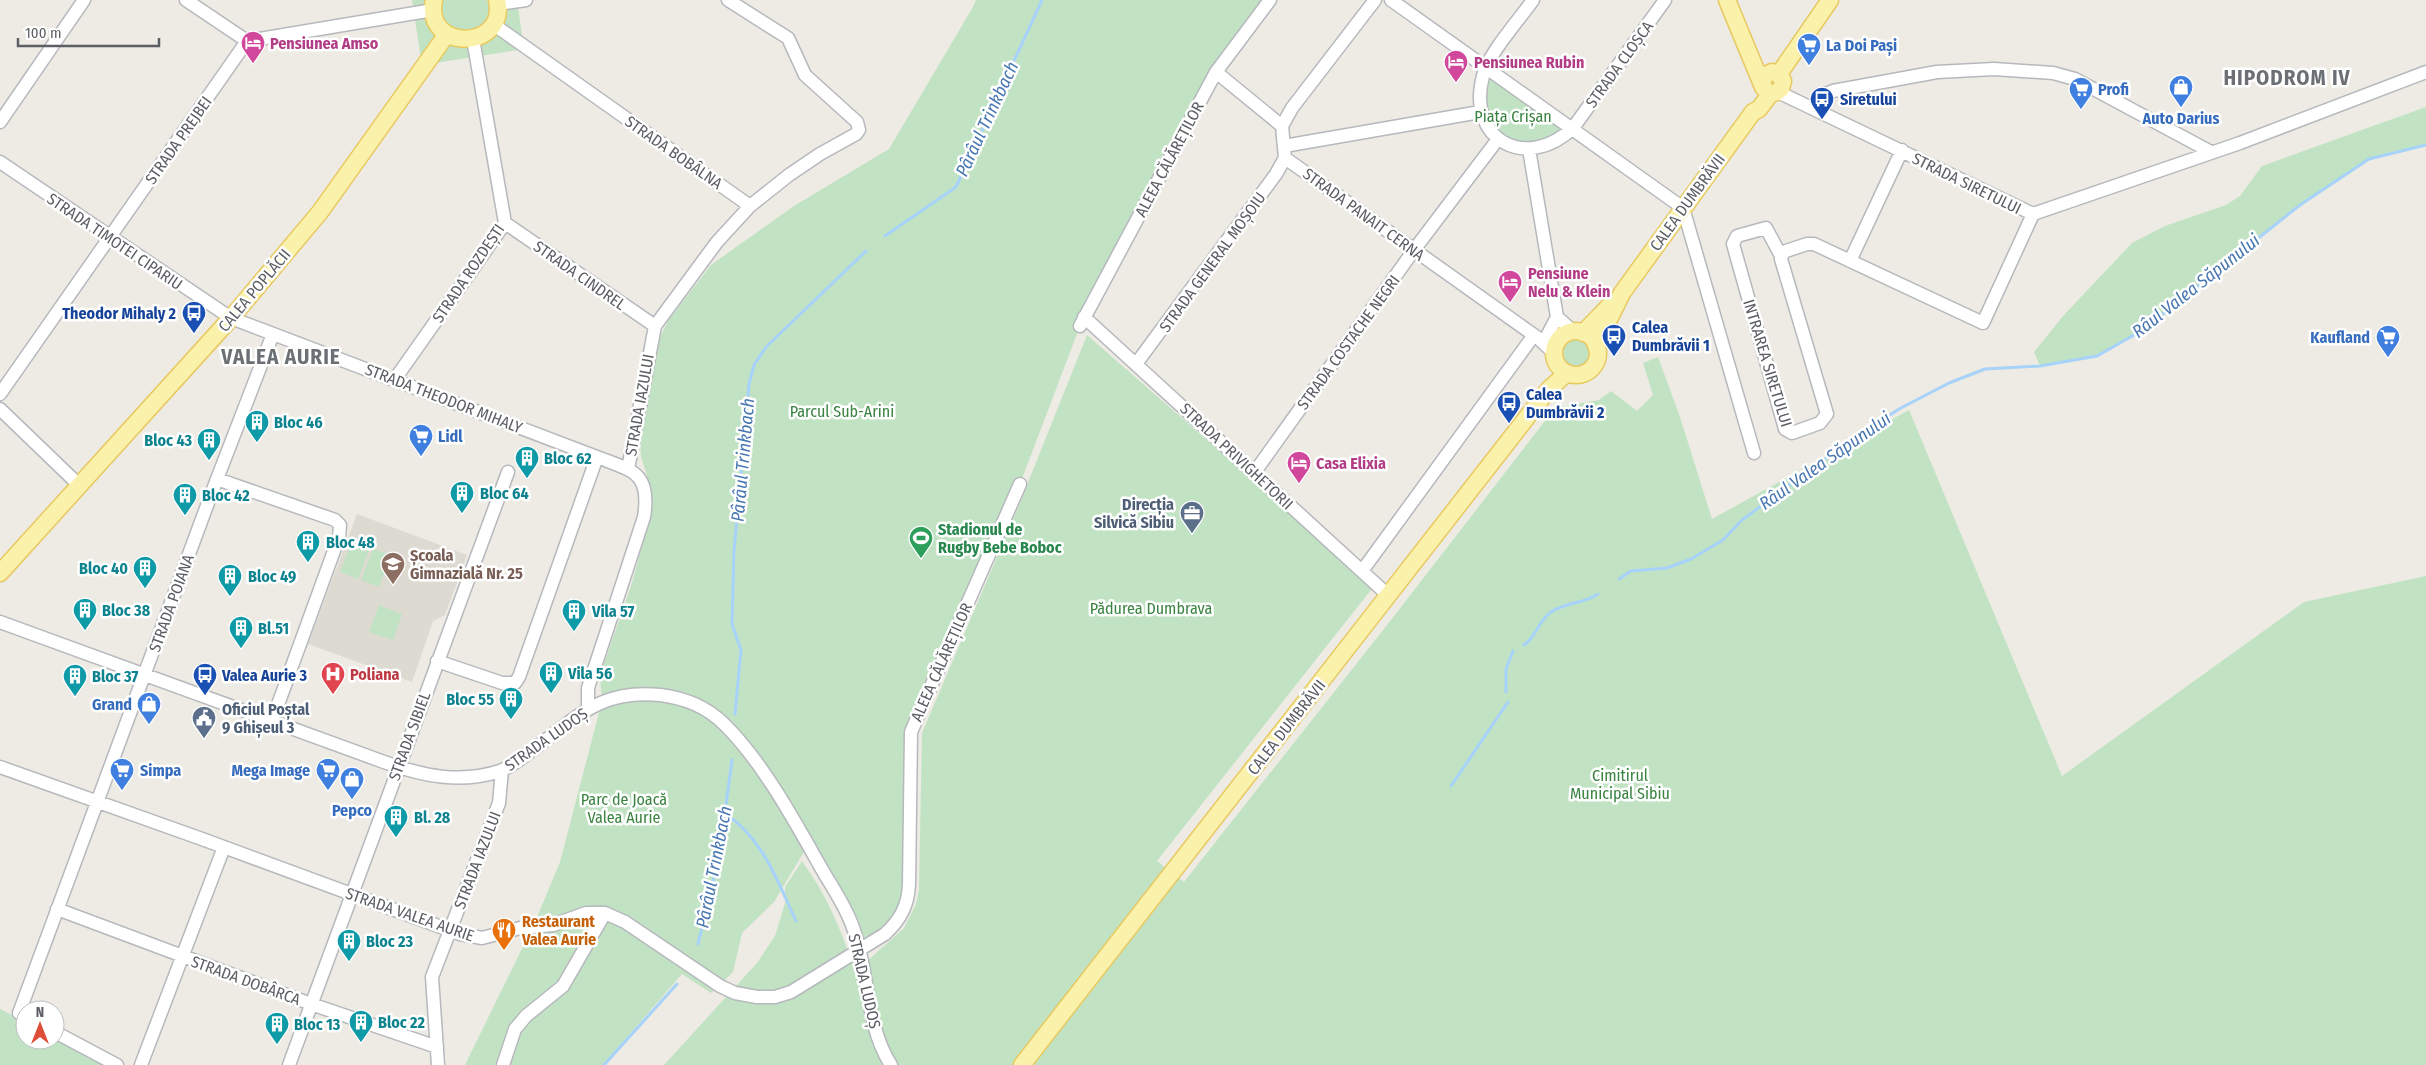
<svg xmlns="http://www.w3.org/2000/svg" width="2426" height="1065" font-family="'Fira Sans Condensed',sans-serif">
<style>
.education{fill:#dddad1}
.green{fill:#c1e3c3}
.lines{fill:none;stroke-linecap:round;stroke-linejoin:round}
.stream{stroke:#a7d2f9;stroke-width:3}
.minor-casing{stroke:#b6b8bd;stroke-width:15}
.major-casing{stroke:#e8c961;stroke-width:19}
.minor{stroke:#fff;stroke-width:12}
.major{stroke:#faf1ab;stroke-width:16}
.labels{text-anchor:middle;stroke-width:5;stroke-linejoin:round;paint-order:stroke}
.hotel-label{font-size:16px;font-weight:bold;fill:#b23c85;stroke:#fff;text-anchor:start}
.shop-label{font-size:16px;font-weight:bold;fill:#366cbe;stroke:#fff;text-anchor:start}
.street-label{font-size:16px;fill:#5b5e63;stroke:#fff}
.transit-label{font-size:16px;font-weight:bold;fill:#164399;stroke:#fff;text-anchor:start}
.park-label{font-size:16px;fill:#3a8341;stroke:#fff}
.culture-label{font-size:16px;font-weight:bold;fill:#0d838f;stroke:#fff;text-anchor:start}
.service-label{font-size:16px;font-weight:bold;fill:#4e5e75;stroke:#fff;text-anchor:end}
.leisure-label{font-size:16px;font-weight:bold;fill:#27864d;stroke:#fff;text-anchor:start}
.education-label{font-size:16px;font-weight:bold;fill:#785e54;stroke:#fff;text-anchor:start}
.health-label{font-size:16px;font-weight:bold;fill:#be3a42;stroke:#fff;text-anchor:start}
.food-label{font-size:16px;font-weight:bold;fill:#c56008;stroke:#fff;text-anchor:start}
.water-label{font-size:18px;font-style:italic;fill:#4877b2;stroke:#fff}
.district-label{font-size:21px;font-weight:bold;letter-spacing:1px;fill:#6c7075;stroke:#fff}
</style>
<rect width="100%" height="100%" fill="#edebe3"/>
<path class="education" d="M357,514L467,555L445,615L433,621L412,682L308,644Z"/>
<path class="green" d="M412,0H517L524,49L422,65Z
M976,0H1270L1216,72L1080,326L1020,484L914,724L904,909L866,943L808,845L774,902L742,933L733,972L711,993L682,974L603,1065H465L535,922L560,862L602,701L600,675L632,583L650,517L651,489L641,456L640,440L661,335L668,321L711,265L794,206L889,149L973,7Z
M1491,75L1566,127C1561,131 1556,136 1550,138C1530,146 1498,141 1489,118C1484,104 1488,90 1491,75Z
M2426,107V145L2369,159L2300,205L2143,330L2097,356L2040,366L2034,352L2064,315L2132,243L2165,226L2226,205L2240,196L2262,166Z
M1087,335L1374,586L1157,861L1184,882L1391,620L1555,408L1599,400L1611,391L1637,411L1653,395L1643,363L1658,357L1680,417L1712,519L1909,410L2062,776L2304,602L2426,576V1065H664L757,963L775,936L785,903V887L802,861C827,895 842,932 855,972L904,928L916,904L919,889L922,733L1017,510Z
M1562 353a14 14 0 1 1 28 0a14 14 0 1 1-28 0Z
M352,541L370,547L358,579L340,572Z
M373,549L391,555L379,587L361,580Z
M379,605L402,614L393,640L369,632Z
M0,1009L25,1022V1040H55V1038L106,1065H0Z"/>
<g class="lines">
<path class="stream" d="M885,236L956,187L1042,0
M1619,579L1631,571L1667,568L1691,559L1723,540L1742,520L1837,450L1899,409L1949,383L1985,369L2040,366L2097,356L2143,330L2300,205L2369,159L2426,145
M1524,645C1536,637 1539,620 1551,612C1566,602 1583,604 1598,594
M1506,692V669L1513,651
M735,714L741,650L732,624L734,551L749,384L754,365L766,347L866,251
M1451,786L1508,702
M726,814C763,839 778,882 796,921
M698,944L719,856L732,760
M604,1065L677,984"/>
<defs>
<path id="minor" d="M186,0L247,41
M1391,0L1683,208L1754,453
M1533,0C1519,20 1488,54 1483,76C1466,140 1526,172 1573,128L1665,0
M498,4L526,0
M493,24L750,206
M1216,72L1282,126L1285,158L1538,338L1554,353
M1778,92L2033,214L2240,143L2426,72
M1814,108L1825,94L1833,91L1937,72L1994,69L2053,73L2075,79L2211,152
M0,122L84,0
M1282,126L1292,108L1375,0
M1284,146L1480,112
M1529,149L1557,317L1546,338
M0,162L231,318L597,457C633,471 651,472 644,517L588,688V709
M505,223L655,326
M1780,254L1766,228L1737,236L1733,244L1785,429L1792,433L1820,423L1827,414L1781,259L1783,252L1807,244H1814L1983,323L2033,214
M1850,261L1902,150
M1084,317L1389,596
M1557,317L1574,332
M1080,326L1216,72L1270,0
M1136,364L1276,174L1285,158
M395,379L505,223L473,39
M0,394L247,41L433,10
M0,409L80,486
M628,469L655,326L717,242L750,206L789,175L820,154L856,134L859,130L857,122L805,75L788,38L728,0
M1254,473L1414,250L1498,139
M217,479L335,520L340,525L339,537L272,721
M1362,571L1534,335
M0,622L384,762C423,776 460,784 500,771C513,766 524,756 535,748C579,716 601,689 660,695C685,698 706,706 724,724C762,761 794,820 820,866C833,889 849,911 856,937C869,979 867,1028 891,1065
M437,661L502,683H515L519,677L597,457
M0,767L202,839L460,934L482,938L520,928L553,925L586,913H605L625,922L720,986L735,993L757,997H775L791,992L885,934C900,920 908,906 909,885L911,732L1020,484
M57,909L311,1004L437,1047
M25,1016L19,1013L212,492L273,334
M55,1032L117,1065
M141,1065L224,847
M289,1065L508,472
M438,1065L432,977L499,803L502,770
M503,1065L515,1029L526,1016L563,986L605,913"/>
<path id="major" d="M434,0C423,52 508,51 497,0
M1727,0L1763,87C1768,94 1775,95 1781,89L1783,81L1779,74L1772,72L1765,75L1762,84
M1779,74L1830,0
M1554 353a22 22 0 1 1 44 0a22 22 0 1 1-44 0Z
M1583,333L1613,302
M1596,346L1622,293L1753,112L1759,109L1771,93
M0,573L231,318L320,212L447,34
M1022,1065L1549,389L1567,373"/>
</defs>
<use href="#minor" class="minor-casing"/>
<use href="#major" class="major-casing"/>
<use href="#minor" class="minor"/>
<use href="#major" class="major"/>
</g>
<defs>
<symbol id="hotel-pin" viewBox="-11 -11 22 30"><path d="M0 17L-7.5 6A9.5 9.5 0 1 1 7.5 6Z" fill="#d1479c" stroke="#fff"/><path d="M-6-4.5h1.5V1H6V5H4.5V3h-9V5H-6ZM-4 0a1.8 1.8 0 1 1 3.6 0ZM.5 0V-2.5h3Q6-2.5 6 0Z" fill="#fff"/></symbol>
<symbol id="supermarket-pin" viewBox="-11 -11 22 30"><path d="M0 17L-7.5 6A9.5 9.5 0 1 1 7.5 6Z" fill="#3f7fe0" stroke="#fff"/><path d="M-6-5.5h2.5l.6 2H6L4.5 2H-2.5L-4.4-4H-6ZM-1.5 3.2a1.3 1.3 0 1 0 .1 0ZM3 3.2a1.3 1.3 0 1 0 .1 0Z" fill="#fff"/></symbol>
<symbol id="shop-pin" viewBox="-11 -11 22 30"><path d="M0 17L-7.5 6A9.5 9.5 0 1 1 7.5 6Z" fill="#3f7fe0" stroke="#fff"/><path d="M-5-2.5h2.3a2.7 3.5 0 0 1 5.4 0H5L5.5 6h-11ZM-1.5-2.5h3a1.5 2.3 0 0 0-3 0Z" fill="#fff"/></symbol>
<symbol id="bus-pin" viewBox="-11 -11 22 30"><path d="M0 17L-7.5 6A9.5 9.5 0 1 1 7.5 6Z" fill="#1a4fb4" stroke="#fff"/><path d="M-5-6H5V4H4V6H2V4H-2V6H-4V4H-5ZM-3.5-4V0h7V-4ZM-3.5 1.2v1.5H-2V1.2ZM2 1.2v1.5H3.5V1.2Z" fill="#fff"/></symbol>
<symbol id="building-pin" viewBox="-11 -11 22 30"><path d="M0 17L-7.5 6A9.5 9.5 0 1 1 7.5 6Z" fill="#0f9aa8" stroke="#fff"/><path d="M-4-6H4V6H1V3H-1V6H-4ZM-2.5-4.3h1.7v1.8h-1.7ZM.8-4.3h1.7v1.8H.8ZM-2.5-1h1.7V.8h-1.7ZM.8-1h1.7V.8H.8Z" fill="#fff"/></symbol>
<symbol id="office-pin" viewBox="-11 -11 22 30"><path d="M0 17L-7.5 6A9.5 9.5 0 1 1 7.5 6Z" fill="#5c6f8a" stroke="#fff"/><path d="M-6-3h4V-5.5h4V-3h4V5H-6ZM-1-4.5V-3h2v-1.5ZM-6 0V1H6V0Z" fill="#fff"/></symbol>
<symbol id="stadium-pin" viewBox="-11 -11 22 30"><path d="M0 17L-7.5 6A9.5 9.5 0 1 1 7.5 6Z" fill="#2e9e5b" stroke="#fff"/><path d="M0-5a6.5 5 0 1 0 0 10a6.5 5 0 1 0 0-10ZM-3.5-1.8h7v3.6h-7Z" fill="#fff"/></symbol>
<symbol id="school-pin" viewBox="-11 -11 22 30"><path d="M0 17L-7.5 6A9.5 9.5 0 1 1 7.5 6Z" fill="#8d6e63" stroke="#fff"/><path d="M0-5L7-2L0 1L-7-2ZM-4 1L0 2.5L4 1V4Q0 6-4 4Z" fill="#fff"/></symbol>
<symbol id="hospital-pin" viewBox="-11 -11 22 30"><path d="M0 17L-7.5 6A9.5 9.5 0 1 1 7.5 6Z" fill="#e0444e" stroke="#fff"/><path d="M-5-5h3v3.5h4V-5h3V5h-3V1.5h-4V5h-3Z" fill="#fff"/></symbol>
<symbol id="civic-pin" viewBox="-11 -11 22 30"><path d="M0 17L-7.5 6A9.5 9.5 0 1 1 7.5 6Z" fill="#5c6f8a" stroke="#fff"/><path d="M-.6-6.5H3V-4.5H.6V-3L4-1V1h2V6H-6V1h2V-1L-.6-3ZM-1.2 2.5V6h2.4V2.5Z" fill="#fff"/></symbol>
<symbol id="restaurant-pin" viewBox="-11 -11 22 30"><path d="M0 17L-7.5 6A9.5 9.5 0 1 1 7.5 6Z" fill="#e8710a" stroke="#fff"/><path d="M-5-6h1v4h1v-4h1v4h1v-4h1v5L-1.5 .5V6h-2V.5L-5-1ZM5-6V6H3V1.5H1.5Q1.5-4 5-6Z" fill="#fff"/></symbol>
</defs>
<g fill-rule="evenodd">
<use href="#hotel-pin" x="239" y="29" width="28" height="38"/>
<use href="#supermarket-pin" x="1795" y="31" width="28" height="38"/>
<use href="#hotel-pin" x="1442" y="48" width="28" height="38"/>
<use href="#shop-pin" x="2167" y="73" width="28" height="38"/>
<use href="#supermarket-pin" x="2067" y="75" width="28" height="38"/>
<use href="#bus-pin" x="1808" y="85" width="28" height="38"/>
<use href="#hotel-pin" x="1496" y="268" width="28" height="38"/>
<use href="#bus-pin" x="180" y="299" width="28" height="38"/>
<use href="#bus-pin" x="1600" y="322" width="28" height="38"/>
<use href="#supermarket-pin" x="2374" y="323" width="28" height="38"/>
<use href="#bus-pin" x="1495" y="389" width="28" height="38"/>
<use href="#building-pin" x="243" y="408" width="28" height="38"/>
<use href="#supermarket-pin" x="407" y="422" width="28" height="38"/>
<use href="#building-pin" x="195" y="426" width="28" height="38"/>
<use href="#building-pin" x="513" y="444" width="28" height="38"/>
<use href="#hotel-pin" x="1285" y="449" width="28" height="38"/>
<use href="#building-pin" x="448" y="479" width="28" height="38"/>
<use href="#building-pin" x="171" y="481" width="28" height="38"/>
<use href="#office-pin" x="1178" y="499" width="28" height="38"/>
<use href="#stadium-pin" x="907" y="524" width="28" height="38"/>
<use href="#building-pin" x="294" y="528" width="28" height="38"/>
<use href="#school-pin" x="379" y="550" width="28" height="38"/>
<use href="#building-pin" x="131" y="554" width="28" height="38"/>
<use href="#building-pin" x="216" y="562" width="28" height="38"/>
<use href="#building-pin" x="71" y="596" width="28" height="38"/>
<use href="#building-pin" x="560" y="597" width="28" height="38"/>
<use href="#building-pin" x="227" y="614" width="28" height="38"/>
<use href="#building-pin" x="537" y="659" width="28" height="38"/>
<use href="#hospital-pin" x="319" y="660" width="28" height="38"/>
<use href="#bus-pin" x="191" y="661" width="28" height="38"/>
<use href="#building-pin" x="61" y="662" width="28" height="38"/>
<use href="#building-pin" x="497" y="685" width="28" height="38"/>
<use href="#shop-pin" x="135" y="690" width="28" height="38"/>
<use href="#civic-pin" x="190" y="704" width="28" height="38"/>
<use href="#supermarket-pin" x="108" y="756" width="28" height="38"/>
<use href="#supermarket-pin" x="314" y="756" width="28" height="38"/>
<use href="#shop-pin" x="338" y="765" width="28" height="38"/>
<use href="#building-pin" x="382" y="803" width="28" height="38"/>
<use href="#restaurant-pin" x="490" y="916" width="28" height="38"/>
<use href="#building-pin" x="335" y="927" width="28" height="38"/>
<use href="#building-pin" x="347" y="1008" width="28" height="38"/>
<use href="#building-pin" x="263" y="1010" width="28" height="38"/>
</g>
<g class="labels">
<g class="hotel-label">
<text x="270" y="49">Pensiunea Amso</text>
<text x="1474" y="68">Pensiunea Rubin</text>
<text x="1528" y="279">Pensiune<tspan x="1528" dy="18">Nelu &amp; Klein</tspan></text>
<text x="1316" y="469">Casa Elixia</text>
</g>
<g class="shop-label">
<text x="1826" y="51">La Doi Pași</text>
<text x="2098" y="95">Profi</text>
<text x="2181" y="124" text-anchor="middle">Auto Darius</text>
<text x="2370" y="343" text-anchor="end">Kaufland</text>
<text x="438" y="442">Lidl</text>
<text x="132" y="710" text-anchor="end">Grand</text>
<text x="140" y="776">Simpa</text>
<text x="310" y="776" text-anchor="end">Mega Image</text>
<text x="352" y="816" text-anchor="middle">Pepco</text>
</g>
<g class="street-label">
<text transform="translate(1619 64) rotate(-54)" y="6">STRADA CLOȘCA</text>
<text transform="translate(178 140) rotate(-55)" y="6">STRADA PREJBEI</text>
<text transform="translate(674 152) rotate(35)" y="6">STRADA BOBÂLNA</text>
<text transform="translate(1169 159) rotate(-62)" y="6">ALEEA CĂLĂREȚILOR</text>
<text transform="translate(1967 183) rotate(26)" y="6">STRADA SIRETULUI</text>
<text transform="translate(1687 202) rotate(-54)" y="6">CALEA DUMBRĂVII</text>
<text transform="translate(1364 214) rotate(36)" y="6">STRADA PANAIT CERNA</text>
<text transform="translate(115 241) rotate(34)" y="6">STRADA TIMOTEI CIPARIU</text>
<text transform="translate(1212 262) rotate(-54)" y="6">STRADA GENERAL MOȘOIU</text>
<text transform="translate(468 273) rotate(-56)" y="6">STRADA ROZDEȘTI</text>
<text transform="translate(580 275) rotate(35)" y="6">STRADA CINDREL</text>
<text transform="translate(254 290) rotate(-50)" y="6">CALEA POPLĂCII</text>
<text transform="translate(1348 342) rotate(-54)" y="6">STRADA COSTACHE NEGRI</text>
<text transform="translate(1768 363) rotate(73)" y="6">INTRAREA SIRETULUI</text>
<text transform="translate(444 398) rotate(21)" y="6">STRADA THEODOR MIHALY</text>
<text transform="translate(639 405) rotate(-80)" y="6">STRADA IAZULUI</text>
<text transform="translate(1237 456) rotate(43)" y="6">STRADA PRIVIGHETORII</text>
<text transform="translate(171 603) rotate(-70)" y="6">STRADA POIANA</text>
<text transform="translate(941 662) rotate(-66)" y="6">ALEEA CĂLĂREȚILOR</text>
<text transform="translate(1286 727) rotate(-52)" y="6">CALEA DUMBRĂVII</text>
<text transform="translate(409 736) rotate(-70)" y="6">STRADA SIBIEL</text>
<text transform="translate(546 739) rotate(-35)" y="6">STRADA LUDOȘ</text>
<text transform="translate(477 860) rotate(-69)" y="6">STRADA IAZULUI</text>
<text transform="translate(410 914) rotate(19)" y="6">STRADA VALEA AURIE</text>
<text transform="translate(246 980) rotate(20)" y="6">STRADA DOBÂRCA</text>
<text transform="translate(865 981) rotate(77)" y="6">STRADA LUDOȘ</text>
</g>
<g class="transit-label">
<text x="1840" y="105">Siretului</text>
<text x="176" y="319" text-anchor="end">Theodor Mihaly 2</text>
<text x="1632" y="333">Calea<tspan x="1632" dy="18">Dumbrăvii 1</tspan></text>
<text x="1526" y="400">Calea<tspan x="1526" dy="18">Dumbrăvii 2</tspan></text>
<text x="222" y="681">Valea Aurie 3</text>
</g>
<g class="park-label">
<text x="1513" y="122">Piața Crișan</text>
<text x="842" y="417">Parcul Sub-Arini</text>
<text x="1151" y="614">Pădurea Dumbrava</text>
<text x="1620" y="781">Cimitirul<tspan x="1620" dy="18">Municipal Sibiu</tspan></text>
<text x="624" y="805">Parc de Joacă<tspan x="624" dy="18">Valea Aurie</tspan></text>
</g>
<g class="culture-label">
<text x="274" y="428">Bloc 46</text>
<text x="192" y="446" text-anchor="end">Bloc 43</text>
<text x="544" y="464">Bloc 62</text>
<text x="480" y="499">Bloc 64</text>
<text x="202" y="501">Bloc 42</text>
<text x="326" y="548">Bloc 48</text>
<text x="128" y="574" text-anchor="end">Bloc 40</text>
<text x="248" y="582">Bloc 49</text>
<text x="102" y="616">Bloc 38</text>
<text x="592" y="617">Vila 57</text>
<text x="258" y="634">Bl.51</text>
<text x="568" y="679">Vila 56</text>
<text x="92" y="682">Bloc 37</text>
<text x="494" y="705" text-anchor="end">Bloc 55</text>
<text x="414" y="823">Bl. 28</text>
<text x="366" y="947">Bloc 23</text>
<text x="378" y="1028">Bloc 22</text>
<text x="294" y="1030">Bloc 13</text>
</g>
<g class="service-label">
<text x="1174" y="510">Direcția<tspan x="1174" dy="18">Silvică Sibiu</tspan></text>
<text x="222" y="715" text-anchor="start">Oficiul Poștal<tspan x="222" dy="18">9 Ghișeul 3</tspan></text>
</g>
<g class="leisure-label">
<text x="938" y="535">Stadionul de<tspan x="938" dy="18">Rugby Bebe Boboc</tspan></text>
</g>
<g class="education-label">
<text x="410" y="561">Școala<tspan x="410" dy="18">Gimnazială Nr. 25</tspan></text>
</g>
<g class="health-label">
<text x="350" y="680">Poliana</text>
</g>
<g class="food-label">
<text x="522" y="927">Restaurant<tspan x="522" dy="18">Valea Aurie</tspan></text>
</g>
<g class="water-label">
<text transform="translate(987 119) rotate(-65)" y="6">Pârâul Trinkbach</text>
<text transform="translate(2196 286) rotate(-38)" y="6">Râul Valea Săpunului</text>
<text transform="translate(743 460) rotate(-85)" y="6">Pârâul Trinkbach</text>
<text transform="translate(1825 461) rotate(-35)" y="6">Râul Valea Săpunului</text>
<text transform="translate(714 867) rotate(-79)" y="6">Pârâul Trinkbach</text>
</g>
<g class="district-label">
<text x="2287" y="85">HIPODROM IV</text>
<text x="281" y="364">VALEA AURIE</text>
</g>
</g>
<g transform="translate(40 1025)"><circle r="24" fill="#ffffff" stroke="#bdbfc1"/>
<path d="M0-4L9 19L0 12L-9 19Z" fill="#de4d38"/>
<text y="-8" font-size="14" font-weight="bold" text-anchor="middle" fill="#5b5e63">N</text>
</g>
<path d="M18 38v8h141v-8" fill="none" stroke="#5b5e63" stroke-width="2.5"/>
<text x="25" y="38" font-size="15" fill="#5b5e63" stroke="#ffffff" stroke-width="4" paint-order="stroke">100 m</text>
</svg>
